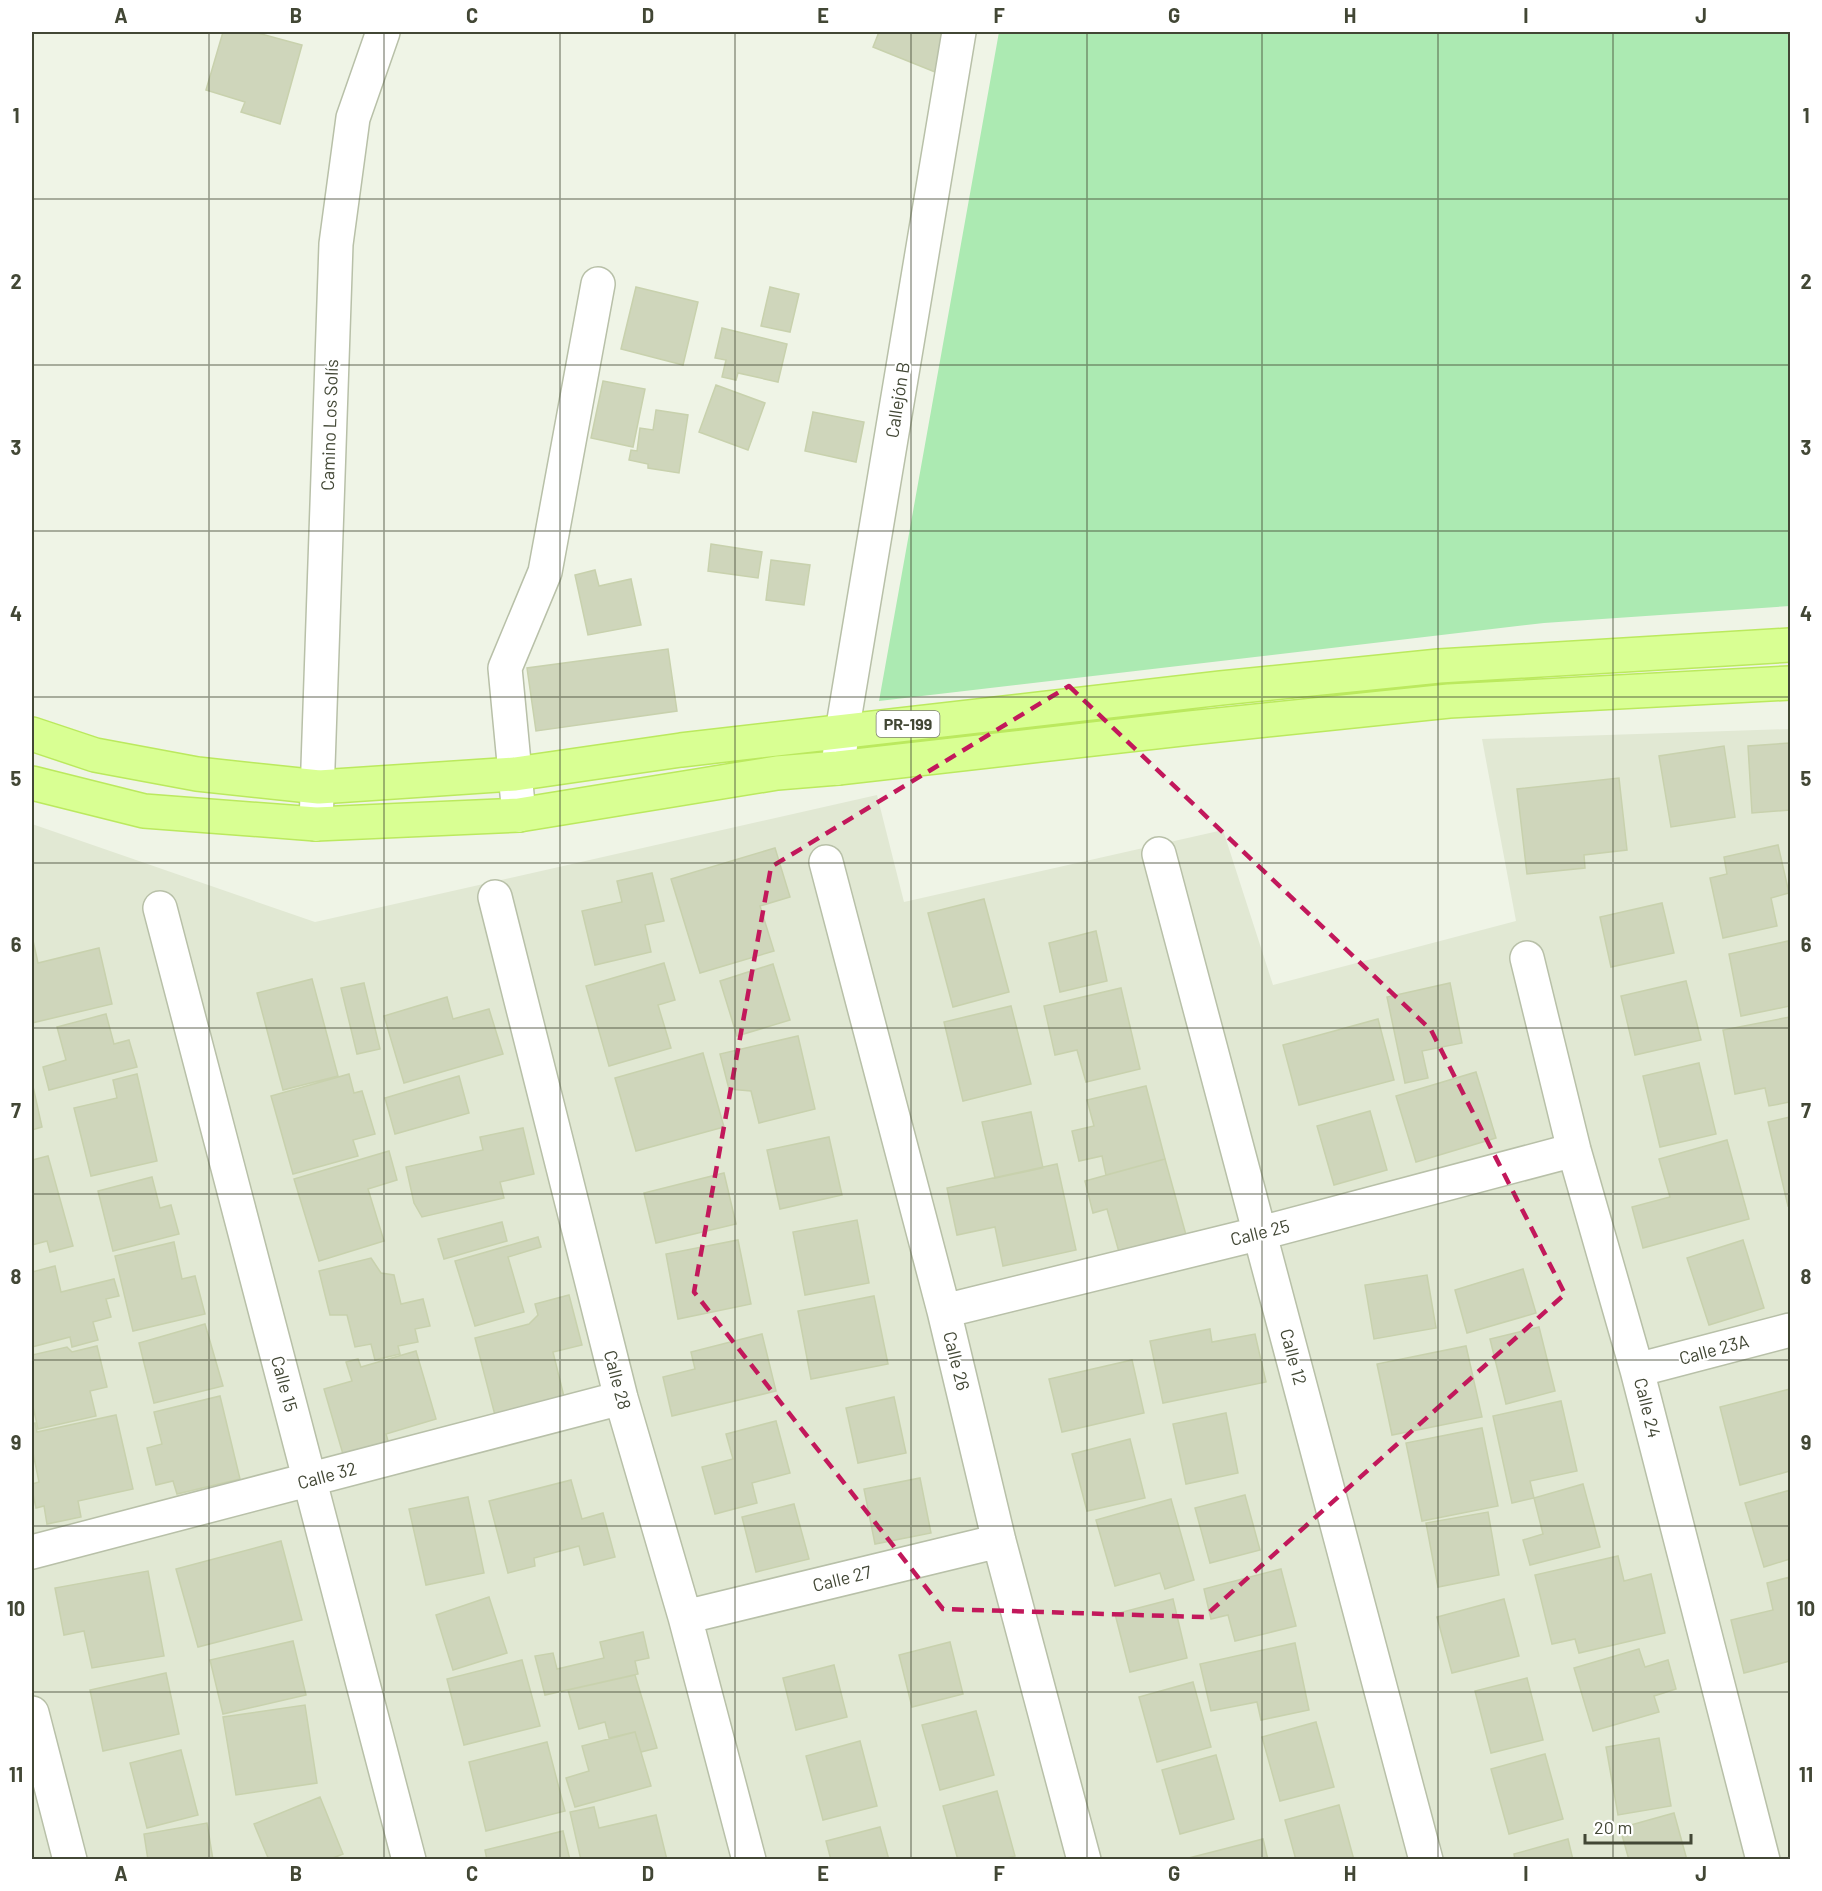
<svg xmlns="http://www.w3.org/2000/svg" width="1822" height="1891" font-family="Barlow,sans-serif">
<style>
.residential{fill:#e1e8d3}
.green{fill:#aceab2}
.building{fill:#cfd6bb;stroke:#c8d1ad;stroke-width:1.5}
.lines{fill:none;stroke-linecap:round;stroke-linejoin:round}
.street-casing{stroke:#b8c0a8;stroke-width:36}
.primary-casing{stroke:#bbe95e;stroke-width:36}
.street{stroke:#fff;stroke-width:33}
.primary{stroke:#d9ff93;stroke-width:33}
.marked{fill:none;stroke:#c2185b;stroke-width:4.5;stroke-dasharray:12 8;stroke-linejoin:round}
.grid{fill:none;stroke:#424735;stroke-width:1.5;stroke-opacity:0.55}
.labels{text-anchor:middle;stroke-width:4.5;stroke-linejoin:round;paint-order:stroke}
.shield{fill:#fff;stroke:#7b7e72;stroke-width:1.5}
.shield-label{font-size:16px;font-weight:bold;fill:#424735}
.street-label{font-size:18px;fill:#424735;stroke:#fff}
.neatline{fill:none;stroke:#424735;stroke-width:2}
.grid-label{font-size:20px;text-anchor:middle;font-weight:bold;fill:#424735}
</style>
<rect width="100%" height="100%" fill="#eff4e6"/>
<path class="residential" d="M1790,729V1859L32,1860V824L315,922L877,795L904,902L1223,830L1273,985L1516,921L1482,739Z"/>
<path class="green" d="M999,32H1790V606L1544,623L879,701Z"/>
<path class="building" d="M223,32H254L302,45L280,124L241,112L245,102L206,90Z
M879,32H957L940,74L873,47Z
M636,287L698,302L683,365L621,349Z
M770,287L799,294L790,332L761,326Z
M722,328L787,344L778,382L738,373L736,380L722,377L726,360L715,358Z
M603,381L645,389L633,447L591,438Z
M716,385L765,403L748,450L699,432Z
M656,410L688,415L679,473L648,468V464L629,460L631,450L637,451L640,428L653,430Z
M813,412L864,422L856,462L805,451Z
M711,544L762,552L758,578L708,571Z
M771,560L810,565L804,605L766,600Z
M595,570L599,586L631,579L641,625L588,635L575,575Z
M668,649L677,711L536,731L527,668Z
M1790,743V810L1752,813L1748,746Z
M1724,746L1735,817L1671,827L1659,756Z
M1619,778L1627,850L1584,855L1585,868L1527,874L1517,789Z
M1778,845L1789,893L1771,898L1777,926L1723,938L1710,878L1727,874L1724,857Z
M775,848L790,897L760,906L774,951L700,973L671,879Z
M652,873L664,921L645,925L651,952L595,965L582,911L622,902L617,881Z
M984,899L1009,992L953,1007L928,913Z
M1662,903L1674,953L1611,967L1600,917Z
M1096,931L1107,981L1060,992L1049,943Z
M32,936L38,963L99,948L112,1004L32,1023Z
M1788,941L1790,954V1006L1741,1016L1729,954Z
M664,963L675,1000L658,1005L671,1048L609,1066L586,986Z
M773,964L790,1020L737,1036L720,981Z
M312,979L338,1076L283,1090L257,993Z
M1686,981L1701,1040L1635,1055L1621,996Z
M364,983L380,1049L357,1054L341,988Z
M1450,983L1462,1043L1422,1051L1428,1078L1405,1083L1387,997Z
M1121,988L1140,1069L1086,1082L1077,1050L1055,1055L1044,1006Z
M447,997L453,1019L489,1009L503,1054L404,1083L384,1016Z
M1011,1006L1031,1084L963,1101L944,1022Z
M106,1014L114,1044L129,1040L137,1067L49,1090L43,1067L66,1060L57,1027Z
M1790,1017V1102L1769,1106L1765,1088L1735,1094L1723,1030Z
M1378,1019L1394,1080L1299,1105L1283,1045Z
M798,1036L815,1109L759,1123L751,1091L729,1089L720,1054Z
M703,1053L724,1127L636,1151L615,1078Z
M1699,1063L1716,1134L1660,1147L1643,1076Z
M1476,1072L1496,1138L1416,1162L1396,1096Z
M137,1074L157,1161L91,1176L74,1108L117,1098L113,1080Z
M349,1074L354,1093L362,1091L375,1134L353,1140L358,1156L293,1174L271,1096Z
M459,1076L469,1113L395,1134L385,1098Z
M32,1082L42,1127L32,1130Z
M1146,1086L1165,1159L1106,1175L1102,1156L1079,1161L1072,1131L1094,1126L1087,1100Z
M1370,1111L1387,1170L1334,1185L1317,1126Z
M1031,1112L1043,1168L995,1178L982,1122Z
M1790,1117V1205L1788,1206L1768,1122Z
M523,1128L534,1174L500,1182L504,1198L422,1217L414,1203L406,1167L483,1150L480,1137Z
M829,1137L842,1195L780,1209L767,1150Z
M1727,1140L1749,1219L1643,1248L1632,1207L1670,1197L1659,1159Z
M389,1151L397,1180L368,1189L384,1241L319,1261L294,1179Z
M48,1156L73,1246L50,1252L47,1241L32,1245V1160Z
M1165,1159L1186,1235L1119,1252L1107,1209L1093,1213L1085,1181Z
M1057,1164L1076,1250L1003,1266L995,1227L957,1235L947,1188Z
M724,1173L736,1224L656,1243L644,1193Z
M152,1177L160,1208L171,1205L179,1234L113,1251L98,1191Z
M857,1220L869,1283L805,1295L793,1232Z
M502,1222L507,1241L444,1259L438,1239Z
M538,1237L541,1247L508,1257L524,1312L475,1326L455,1261Z
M738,1240L751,1304L678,1319L666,1254Z
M1743,1240L1764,1308L1709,1325L1687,1258Z
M174,1242L182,1279L195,1276L205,1314L133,1331L115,1256Z
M371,1258L381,1273L394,1275L401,1304L423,1299L430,1326L415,1329L418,1342L398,1346L400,1354L375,1360L371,1344L355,1347L347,1315H330L319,1271Z
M55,1266L61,1292L114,1279L119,1296L106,1299L111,1317L93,1322L98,1340L72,1347L70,1337L32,1347V1272Z
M1523,1269L1536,1313L1467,1333L1455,1290Z
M1427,1275L1436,1328L1374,1339L1365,1285Z
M569,1295L582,1345L553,1352L566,1405L497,1423L475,1338L529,1324L538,1315L535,1304Z
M874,1296L888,1364L811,1379L798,1311Z
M205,1324L223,1386L154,1403L139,1343Z
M1539,1327L1555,1391L1506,1404L1490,1339Z
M1210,1329L1212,1342L1255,1334L1266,1382L1163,1403L1150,1341Z
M762,1334L776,1391L672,1416L663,1377L695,1369L691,1352Z
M97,1346L107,1387L90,1391L96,1416L38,1429L32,1402V1355L67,1347L72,1352Z
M1466,1346L1482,1417L1392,1435L1377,1364Z
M416,1351L436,1419L386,1434L390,1448L345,1461L324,1389L352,1381L346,1362L358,1359L361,1367Z
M1132,1360L1144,1413L1062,1432L1049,1379Z
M1790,1389V1471L1740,1485L1720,1407Z
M220,1396L240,1479L177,1494L173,1481L156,1485L147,1448L162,1444L154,1412Z
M894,1397L906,1453L858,1463L846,1408Z
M1561,1401L1577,1471L1530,1481L1534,1498L1512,1503L1493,1416Z
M1226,1413L1238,1473L1186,1484L1173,1424Z
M116,1415L133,1489L78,1501L81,1517L47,1524L44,1506L36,1508L32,1489V1484L39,1482L32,1448V1424L35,1423L37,1432Z
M776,1421L790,1473L752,1483L757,1503L715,1514L702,1467L733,1459L726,1434Z
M1482,1428L1498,1506L1422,1521L1406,1443Z
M1130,1439L1145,1498L1087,1511L1072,1454Z
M920,1478L931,1533L875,1544L864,1489Z
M571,1480L582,1519L603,1513L615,1557L584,1565L579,1546L534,1558L535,1566L508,1573L489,1501Z
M1583,1484L1600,1547L1530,1565L1523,1540L1543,1534L1534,1498Z
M1790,1490V1559L1764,1567L1745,1503Z
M1245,1495L1260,1550L1210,1563L1195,1508Z
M468,1497L484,1573L426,1585L409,1509Z
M1171,1499L1194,1580L1165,1589L1160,1573L1115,1586L1096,1520Z
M794,1504L809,1559L756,1572L742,1517Z
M1488,1512L1499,1575L1438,1587L1426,1523Z
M281,1541L302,1620L198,1647L176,1569Z
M1618,1556L1624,1581L1651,1574L1665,1633L1579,1653L1575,1639L1552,1644L1535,1575Z
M1281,1569L1296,1626L1235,1641L1228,1615L1211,1619L1204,1589Z
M148,1571L164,1656L92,1668L84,1631L64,1635L55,1588Z
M1790,1577V1661L1744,1673L1731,1620L1773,1610L1767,1583Z
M489,1597L507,1653L453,1670L436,1615Z
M1173,1599L1187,1658L1130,1672L1115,1614Z
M1504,1599L1519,1656L1452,1673L1437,1617Z
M643,1632L649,1658L635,1661L638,1674L545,1695L535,1656L553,1653L557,1669L604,1658L600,1642Z
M293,1641L306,1695L223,1714L210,1660Z
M950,1642L963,1694L912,1707L899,1655Z
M1295,1643L1309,1710L1261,1720L1257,1702L1211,1711L1200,1664Z
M1639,1649L1645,1667L1668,1660L1676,1689L1654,1696L1659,1712L1593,1731L1574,1668Z
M522,1660L540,1726L464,1745L447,1679Z
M834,1665L847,1717L796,1730L783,1678Z
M166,1673L179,1734L103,1751L90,1690Z
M635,1675L657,1748L641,1752L635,1732L609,1738L605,1722L579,1729L568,1690Z
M1527,1678L1543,1740L1491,1753L1475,1691Z
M1193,1682L1211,1747L1157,1762L1139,1697Z
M305,1705L317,1783L236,1795L223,1717Z
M976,1711L994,1775L940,1790L922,1725Z
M1316,1722L1334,1787L1280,1801L1262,1737Z
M635,1732L651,1786L575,1807L566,1778L589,1771L582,1746Z
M1659,1738L1671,1806L1618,1815L1606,1747Z
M860,1741L877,1806L823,1820L806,1756Z
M547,1742L565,1811L486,1831L469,1762Z
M181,1750L198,1815L147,1828L130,1763Z
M1545,1754L1563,1819L1509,1834L1491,1769Z
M1216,1755L1234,1819L1180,1834L1162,1770Z
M997,1791L1015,1856L1000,1860H958L943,1806Z
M320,1797L343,1854L328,1860H269L254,1824Z
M1339,1805L1354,1860H1296L1285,1820Z
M594,1807L599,1828L656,1815L667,1860H581L570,1812Z
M1674,1813L1687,1860H1629L1620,1828Z
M207,1823L213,1860H148L144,1834Z
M880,1827L889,1860H831L826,1841Z
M563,1831L570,1860H487L485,1850Z
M1263,1839L1268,1860H1181Z
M1568,1839L1573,1860H1515L1514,1854Z"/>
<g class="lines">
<defs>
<path id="street" d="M838,768L842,732L959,32
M519,815L505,668L545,572L598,284
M316,824L336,244L353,118L383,32
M1159,854L1426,1860
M826,862L944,1311L999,1541L1084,1860
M495,897L621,1398L685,1617L749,1860
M160,908L409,1860
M1527,958L1574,1150L1637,1370L1763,1860
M944,1311L1261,1233L1574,1150
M1637,1370L1790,1330
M32,1552L621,1398
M685,1617L999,1541
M32,1713L70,1860"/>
<path id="primary" d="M32,734L95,755L197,774L319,787L515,774L681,750L1221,688L1439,666L1790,645
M32,783L144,811L316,824L519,815L777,773L838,768L1190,728L1449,701L1790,683"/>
</defs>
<use href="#street" class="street-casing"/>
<use href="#primary" class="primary-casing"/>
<use href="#street" class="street"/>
<use href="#primary" class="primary"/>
</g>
<path class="marked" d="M1069,686L1431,1030L1565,1294L1204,1617L943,1609L694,1292L771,867Z"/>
<path class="grid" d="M209,32V1860M384,32V1860M560,32V1860M735,32V1860M911,32V1860M1087,32V1860M1262,32V1860M1438,32V1860M1613,32V1860M32,199H1790M32,365H1790M32,531H1790M32,697H1790M32,863H1790M32,1028H1790M32,1194H1790M32,1360H1790M32,1526H1790M32,1692H1790"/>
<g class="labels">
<rect class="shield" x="876.5" y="711" width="63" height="26" rx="4.5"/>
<g class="shield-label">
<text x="908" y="730">PR-199</text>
</g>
<g class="street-label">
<text transform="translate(898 400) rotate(-81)" y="6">Callejón B</text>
<text transform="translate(330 425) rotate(-88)" y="6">Camino Los Solís</text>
<text transform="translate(1260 1233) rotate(-14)" y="6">Calle 25</text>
<text transform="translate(1714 1350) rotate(-15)" y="6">Calle 23A</text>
<text transform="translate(1293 1357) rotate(75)" y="6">Calle 12</text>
<text transform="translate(956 1361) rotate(76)" y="6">Calle 26</text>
<text transform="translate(617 1380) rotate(75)" y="6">Calle 28</text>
<text transform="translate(284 1384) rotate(75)" y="6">Calle 15</text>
<text transform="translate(1647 1408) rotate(76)" y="6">Calle 24</text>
<text transform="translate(327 1476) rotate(-15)" y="6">Calle 32</text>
<text transform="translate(842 1579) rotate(-14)" y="6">Calle 27</text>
</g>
</g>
<rect width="1822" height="1891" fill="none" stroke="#ffffff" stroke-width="66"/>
<path d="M1585 1834v9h106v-9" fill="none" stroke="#424735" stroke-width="3"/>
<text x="1594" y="1834" font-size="18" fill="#424735" stroke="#ffffff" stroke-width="4.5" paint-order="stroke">20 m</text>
<rect x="33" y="33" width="1756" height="1825" class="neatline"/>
<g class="grid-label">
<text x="121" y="23">A</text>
<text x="296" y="23">B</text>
<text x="472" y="23">C</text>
<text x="648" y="23">D</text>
<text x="823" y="23">E</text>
<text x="999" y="23">F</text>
<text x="1174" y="23">G</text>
<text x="1350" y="23">H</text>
<text x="1526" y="23">I</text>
<text x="1701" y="23">J</text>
<text x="16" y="123">1</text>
<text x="1806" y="123">1</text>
<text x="16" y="289">2</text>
<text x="1806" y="289">2</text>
<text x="16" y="455">3</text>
<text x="1806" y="455">3</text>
<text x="16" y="621">4</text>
<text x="1806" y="621">4</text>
<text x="16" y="786">5</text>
<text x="1806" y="786">5</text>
<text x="16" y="952">6</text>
<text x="1806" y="952">6</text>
<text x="16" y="1118">7</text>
<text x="1806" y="1118">7</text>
<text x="16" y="1284">8</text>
<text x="1806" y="1284">8</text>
<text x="16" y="1450">9</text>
<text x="1806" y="1450">9</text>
<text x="16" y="1616">10</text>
<text x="1806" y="1616">10</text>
<text x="16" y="1782">11</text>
<text x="1806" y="1782">11</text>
<text x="121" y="1881">A</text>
<text x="296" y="1881">B</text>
<text x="472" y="1881">C</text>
<text x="648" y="1881">D</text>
<text x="823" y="1881">E</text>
<text x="999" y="1881">F</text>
<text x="1174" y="1881">G</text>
<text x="1350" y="1881">H</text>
<text x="1526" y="1881">I</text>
<text x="1701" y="1881">J</text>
</g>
</svg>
